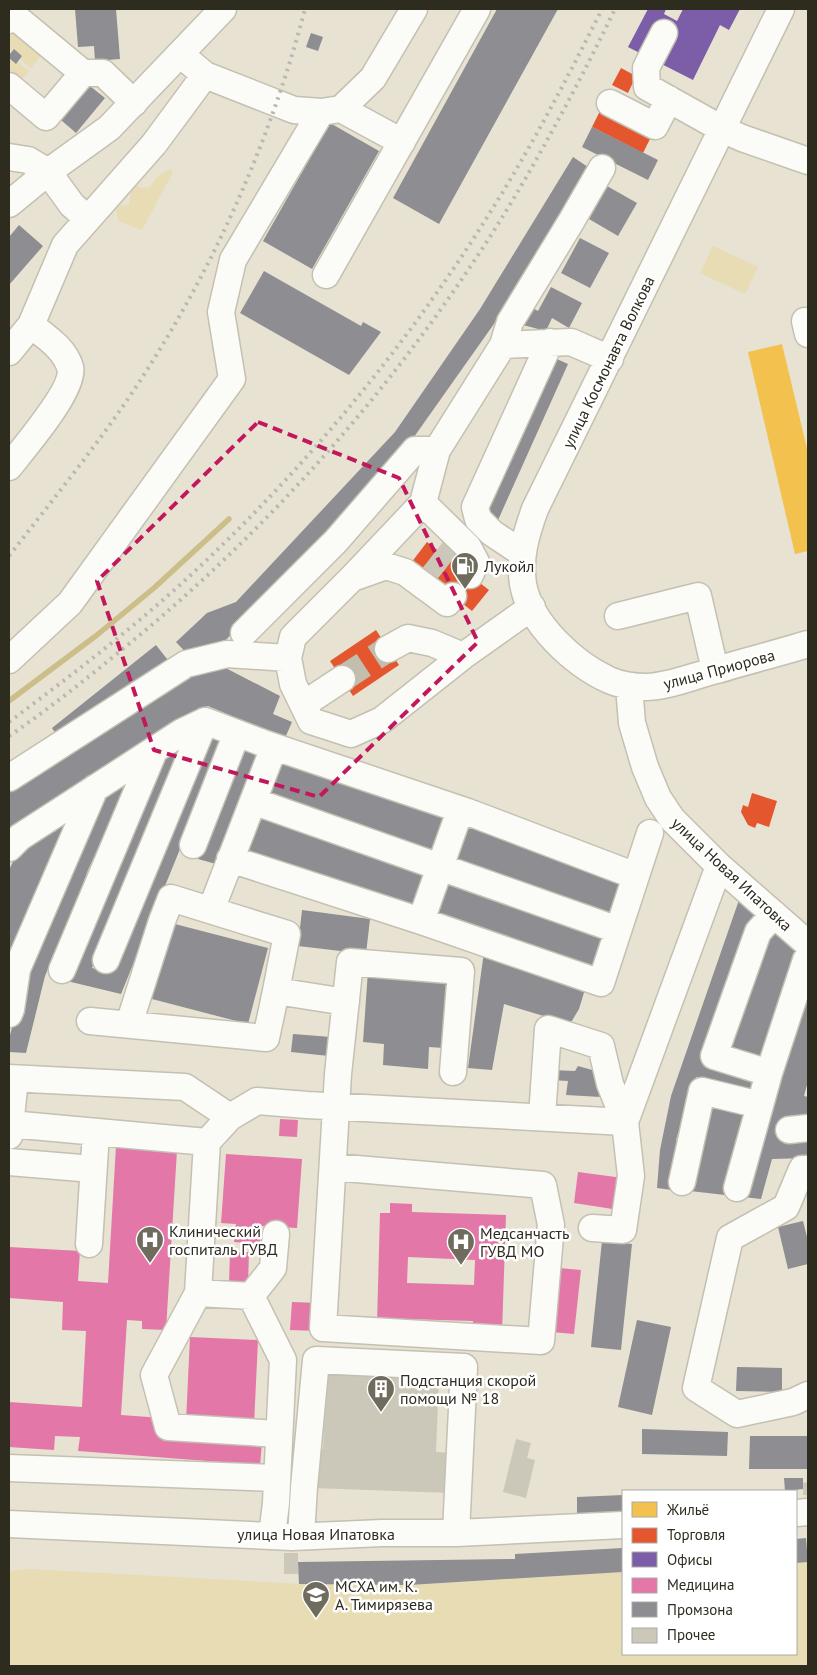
<svg xmlns="http://www.w3.org/2000/svg" width="817" height="1675" font-family="'PT Sans',sans-serif">
<style>
.green{fill:#e7dcb4}
.homes{fill:#f2c14e}
.shops{fill:#e4572e}
.offices{fill:#7b5ea7}
.health{fill:#e377a8;fill-rule:evenodd}
.industry{fill:#8d8d92}
.lines{fill:none;stroke-linecap:round;stroke-linejoin:round}
.stream{stroke:#ccbe88;stroke-width:5.5}
.building{fill:#cbc8ba}
.minor-tunnel{stroke:#c2bdad;stroke-width:26;stroke-dasharray:26 13;stroke-linecap:butt}
.minor-casing{stroke:#c4c0b2;stroke-width:29}
.minor{stroke:#fbfbf8;stroke-width:26}
.rail{stroke:#b9b8b3;stroke-width:4;stroke-dasharray:2.5 5;stroke-linecap:butt}
.marked{fill:none;stroke:#c2185b;stroke-width:4;stroke-dasharray:10 6;stroke-linejoin:round}
.labels{text-anchor:middle;stroke-width:5;stroke-linejoin:round;paint-order:stroke}
.street-label{font-size:16px;fill:#2e2b1f;stroke:#fff}
.poi-label{font-size:16px;fill:#2e2b1f;stroke:#fff;text-anchor:start}
</style>
<rect width="100%" height="100%" fill="#e7e2d1"/>
<path class="green" d="M13,27L44,52L31,68L20,59L22,56L14,49L12,52L9,49V30Z
M9,58L15,64L18,62L29,71L15,87L9,81Z
M170,169L173,172L142,230L118,221L116,210L118,206L129,205L131,191L136,186L142,188L150,187L158,176Z
M713,246L758,267L745,294L700,273Z
M808,1562V1666H9V1571L28,1569L299,1584L409,1585L623,1572V1654H796V1563Z"/>
<path class="homes" d="M782,344L808,453V551L795,554L748,352Z"/>
<path class="shops" d="M621,68L636,76L628,93L612,85Z
M600,111L651,137L643,153L592,127Z
M427,542L489,590L472,611L411,563Z
M376,630L399,665L353,696L330,661Z
M752,793L777,801L769,827L757,823L755,828L748,825L741,812L743,805L748,807Z"/>
<path class="offices" d="M648,9H666L664,14L677,21L683,9H740L729,30L720,25L693,80L628,47Z"/>
<path class="health" d="M280,1119L298,1120L297,1137L279,1136Z
M116,1146L177,1150L166,1330L142,1329V1321L127,1320L121,1415L162,1418L262,1443L260,1465L78,1451L80,1437L55,1436L54,1450L9,1447V1402L82,1407L86,1331L62,1330L63,1302L9,1298V1247L80,1251L78,1281L108,1283Z
M226,1154L302,1159L297,1228L262,1226L260,1244L234,1242L236,1224L221,1223Z
M578,1172L623,1178L619,1210L574,1203Z
M390,1203L412,1204V1212L506,1215L502,1332L473,1331V1321L406,1319V1325L377,1324L380,1213H390ZM408,1257L475,1260L474,1285L407,1283Z
M230,1252H249L248,1285L229,1284Z
M559,1268L581,1270L574,1334L552,1332Z
M292,1302L319,1303L317,1331L290,1330Z
M190,1337L258,1340L254,1425L186,1422Z"/>
<path class="industry" d="M75,9H116L120,59L95,61L94,46L78,47Z
M497,9H558L439,224L393,198Z
M311,33L323,37L318,51L306,47Z
M14,49L22,56L16,64L9,58V55Z
M90,86L105,98L76,133L61,120Z
M330,123L379,151L312,269L263,241Z
M592,127L658,160L648,180L582,147Z
M573,157L588,167L499,320L496,321L409,444L313,551L212,654L191,658L176,642L207,613L236,602L395,432L480,309Z
M607,186L637,203L618,236L589,219Z
M19,225L43,246L9,285V237Z
M580,238L609,253L590,288L561,273Z
M264,271L361,326L363,322L381,332L349,375L240,313Z
M551,287L582,303L569,328L552,318L546,331L519,324L529,306L538,311Z
M550,356L568,364L494,529L483,520Z
M156,645L171,664L58,737L52,728Z
M216,663L280,696L273,714L292,722L285,738L208,706L9,834V787L174,680Z
M207,735L224,741L121,994L67,981L158,757L174,745L183,751L174,764L92,968L109,973Z
M241,747L259,754L216,864L198,859Z
M280,760L448,820L435,857L267,796Z
M108,782H129L88,870L64,938L57,948L45,976L26,1053L9,1052V1039L27,970Z
M258,813L428,874L415,911L245,850Z
M64,816L72,821L9,954V870L21,845L47,829L55,832Z
M462,824L628,882L615,917L449,859Z
M442,880L604,935L592,970L430,914Z
M739,900L763,915L750,924L701,1061L759,1079L755,1094L696,1077L676,1140L682,1142L672,1190L657,1188L660,1150L671,1096Z
M302,910L370,919L366,954L298,946Z
M171,923L268,948L248,1024L152,999Z
M766,928L790,936L803,949L760,1063L726,1052Z
M484,952L586,986L579,1009L570,1024L504,1004L492,1070L468,1068Z
M368,971L450,976L444,1048L429,1047L428,1069L383,1065L384,1044L363,1042Z
M808,984V1081L804,1096L808,1097V1116L800,1115L798,1123L808,1138V1158L772,1159L761,1199L743,1197Z
M293,1034L331,1037L329,1056L291,1052Z
M578,1066L603,1073L601,1097L566,1095L568,1081L551,1080V1070L575,1071Z
M712,1102L746,1110L725,1195L690,1191Z
M803,1221L808,1241V1264L788,1269L778,1227Z
M602,1241L632,1244L621,1350L591,1347Z
M637,1320L671,1327L652,1415L618,1407Z
M737,1367L782,1368V1392L736,1391Z
M642,1429L728,1432L727,1456L642,1454Z
M750,1436H808V1469H749Z
M784,1478H803V1489L785,1491Z
M623,1495V1513L577,1514V1497Z
M806,1538L808,1562L796,1563V1539Z
M623,1548V1572L409,1585L299,1584L298,1562L515,1559V1554Z"/>
<g class="lines">
<path class="stream" d="M9,701L97,635L154,588L229,519"/>
</g>
<path class="building" d="M443,542L458,553L435,582L421,570Z
M326,1372L439,1377L436,1452L452,1453L451,1493L312,1488L314,1449H323Z
M516,1439L531,1443L527,1458L535,1460L526,1498L503,1492Z
M808,1482V1495H803V1483Z
M284,1553H298V1574H284Z"/>
<g class="lines">
<path class="minor-tunnel" d="M342,679L388,649"/>
<defs>
<path id="minor" d="M781,9L535,509C526,534 519,557 523,584C530,624 574,664 609,680C620,685 635,687 647,687C671,686 693,676 717,670C747,661 778,653 808,644
M9,20L13,15L83,73H103L134,103
M664,33L646,68L647,87L722,129L742,138L808,161
M180,54L205,75L294,110L321,112L341,109L373,78L414,9
M9,86L46,117L83,73
M610,103L655,126L669,99
M341,109L402,142
M9,157L28,160L48,172L72,205L88,219
M9,204L48,172L109,128L223,9
M326,275L477,9
M805,321L808,334
M503,345L510,322L572,220L602,168
M9,352L31,325L65,245L154,144L205,75
M9,467C23,449 76,388 70,367C64,348 46,337 31,325
M423,503L468,547L476,562L470,575
M522,553L492,533L478,519L475,507L550,342
M355,577L386,566L405,572L447,603L453,596
M532,607L463,656L382,720L351,734L311,721L293,684L288,658L293,637L352,578L423,503L437,450L503,345L571,342L610,359
M618,616L698,596L715,670
M244,633L336,541L415,450H437
M388,649L408,638L432,643L463,656
M9,660L70,603L232,379L221,312L233,260L321,112
M629,686L632,723L645,767L658,798L672,819L719,866L808,944
M304,704L342,679
M9,778L186,664L227,654L288,658
M253,801L618,930
M193,845L237,733
M9,848L20,837L182,732L205,721L263,743L468,812L636,876
M230,859L421,921L601,983L650,833
M211,910L274,747
M421,921L457,819L468,812
M106,960L205,721
M62,970L154,751
M9,1014L11,1009L17,969L95,788
M90,1021L266,1038L276,991L346,1002
M129,1024L162,921L171,898L287,934L276,991
M769,1073L714,1056L758,932L774,914
M9,1078L185,1087L230,1117L257,1101L307,1105L625,1122L719,866
M230,1117L207,1142L198,1293L251,1296L283,1360L276,1503L272,1536
M542,1117L548,1029L601,1046L610,1084L625,1122L631,1176L623,1230L592,1228
M10,1124L207,1142
M789,1130L808,1128
M9,1136L15,1079
M9,1162L93,1169
M333,1167L543,1185L551,1225L541,1341L323,1328L338,1074L350,962L461,971L453,1072
M808,1169H802L786,1207L730,1238L696,1388L737,1414L793,1402L808,1395
M682,1182L702,1091L760,1105
M737,1188L769,1073L806,960
M89,1244L96,1132
M198,1293L154,1375L168,1427L279,1434
M251,1296L273,1268L276,1234
M9,1468L276,1478
M796,1513L808,1512
M9,1524L292,1537L382,1533H456L623,1525
M301,1536L304,1487L316,1360L464,1367L456,1533"/>
</defs>
<use href="#minor" class="minor-casing"/>
<use href="#minor" class="minor"/>
<path class="rail" d="M9,556C47,507 86,459 121,409C205,288 268,150 305,9
M9,722C80,669 149,616 213,554C321,450 417,331 496,203C535,140 569,75 602,9
M9,736C49,709 86,679 124,648C275,525 406,374 508,208C547,143 582,77 615,9"/>
</g>
<path class="marked" d="M258,422L399,478L478,642L319,797L154,750L97,581Z"/>
<defs>
<symbol id="fuel-pin" viewBox="-11 -11 22 30"><path d="M0 17L-7.5 6A9.5 9.5 0 1 1 7.5 6Z" fill="#6f6b5d" stroke="#fff"/><path d="M-5.5-6h7V0h2V4h1.3V-2.5L3-4.5l.8-.8L6-3V5H2.5V1h-1V6h-7ZM-4.2-4.7v3.2H.2V-4.7Z" fill="#fff"/></symbol>
<symbol id="hospital-pin" viewBox="-11 -11 22 30"><path d="M0 17L-7.5 6A9.5 9.5 0 1 1 7.5 6Z" fill="#6f6b5d" stroke="#fff"/><path d="M-5-5h3v3.5h4V-5h3V5h-3V1.5h-4V5h-3Z" fill="#fff"/></symbol>
<symbol id="building-pin" viewBox="-11 -11 22 30"><path d="M0 17L-7.5 6A9.5 9.5 0 1 1 7.5 6Z" fill="#6f6b5d" stroke="#fff"/><path d="M-4-6H4V6H1V3H-1V6H-4ZM-2.5-4.3h1.7v1.8h-1.7ZM.8-4.3h1.7v1.8H.8ZM-2.5-1h1.7V.8h-1.7ZM.8-1h1.7V.8H.8Z" fill="#fff"/></symbol>
<symbol id="university-pin" viewBox="-11 -11 22 30"><path d="M0 17L-7.5 6A9.5 9.5 0 1 1 7.5 6Z" fill="#6f6b5d" stroke="#fff"/><path d="M0-5L7-2L0 1L-7-2ZM-4 1L0 2.5L4 1V4Q0 6-4 4Z" fill="#fff"/></symbol>
</defs>
<g fill-rule="evenodd">
<use href="#fuel-pin" x="449" y="550" width="32" height="43"/>
<use href="#hospital-pin" x="134" y="1224" width="32" height="43"/>
<use href="#hospital-pin" x="445" y="1226" width="32" height="43"/>
<use href="#building-pin" x="365" y="1373" width="32" height="43"/>
<use href="#university-pin" x="300" y="1579" width="32" height="43"/>
</g>
<g class="labels">
<g class="street-label">
<text transform="translate(608 362) rotate(-64)" y="6">улица Космонавта Волкова</text>
<text transform="translate(719 669) rotate(-15)" y="6">улица Приорова</text>
<text transform="translate(732 874) rotate(43)" y="6">улица Новая Ипатовка</text>
<text x="316" y="1540">улица Новая Ипатовка</text>
</g>
<g class="poi-label">
<text x="484" y="572">Лукойл</text>
<text x="169" y="1237">Клинический<tspan x="169" dy="18">госпиталь ГУВД</tspan></text>
<text x="480" y="1239">Медсанчасть<tspan x="480" dy="18">ГУВД МО</tspan></text>
<text x="400" y="1386">Подстанция скорой<tspan x="400" dy="18">помощи № 18</tspan></text>
<text x="335" y="1592">МСХА им. К.<tspan x="335" dy="18">А. Тимирязева</tspan></text>
</g>
</g>
<rect width="817" height="1675" fill="none" stroke="#2e2b1f" stroke-width="20"/>
<rect x="622" y="1490" width="175" height="165" fill="#ffffff" stroke="#abaaa5"/>
<rect x="632" y="1502" width="25" height="15" fill="#f2c14e" stroke="#abaaa5"/>
<text x="667" y="1515" font-size="15" fill="#2e2b1f">Жильё</text>
<rect x="632" y="1528" width="25" height="15" fill="#e4572e" stroke="#abaaa5"/>
<text x="667" y="1540" font-size="15" fill="#2e2b1f">Торговля</text>
<rect x="632" y="1552" width="25" height="15" fill="#7b5ea7" stroke="#abaaa5"/>
<text x="667" y="1565" font-size="15" fill="#2e2b1f">Офисы</text>
<rect x="632" y="1578" width="25" height="15" fill="#e377a8" stroke="#abaaa5"/>
<text x="667" y="1590" font-size="15" fill="#2e2b1f">Медицина</text>
<rect x="632" y="1602" width="25" height="15" fill="#8d8d92" stroke="#abaaa5"/>
<text x="667" y="1615" font-size="15" fill="#2e2b1f">Промзона</text>
<rect x="632" y="1628" width="25" height="15" fill="#cbc8ba" stroke="#abaaa5"/>
<text x="667" y="1640" font-size="15" fill="#2e2b1f">Прочее</text>
</svg>
